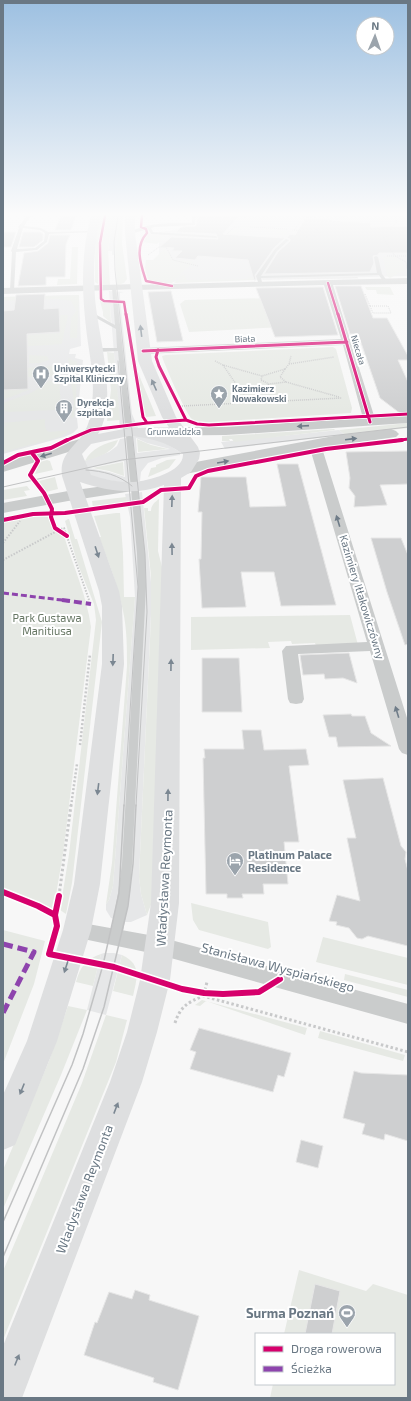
<svg xmlns="http://www.w3.org/2000/svg" width="411" height="1401" font-family="'Exo 2',sans-serif">
<style>
.built{fill:#e6e7e8;fill-rule:evenodd}
.green{fill:#e6e9e4}
.building{fill:#cecfd0;stroke:#e6e6e6}
.lines{fill:none;stroke-linecap:round;stroke-linejoin:round}
.path-far4{stroke:#c8c9ca;stroke-width:1;stroke-dasharray:1 1;stroke-linecap:butt}
.path-far3{stroke:#c8c9ca;stroke-width:1.5;stroke-dasharray:1 1;stroke-linecap:butt}
.path-far2{stroke:#c8c9ca;stroke-width:2;stroke-dasharray:1.5 1.5;stroke-linecap:butt}
.path-far1{stroke:#c8c9ca;stroke-width:2.5;stroke-dasharray:2 2;stroke-linecap:butt}
.path{stroke:#c8c9ca;stroke-width:3;stroke-dasharray:2.5 2.5;stroke-linecap:butt}
.service{fill:#cacccc;fill-rule:evenodd}
.minor{fill:#cacccc;fill-rule:evenodd}
.tertiary{fill:#cacccc;fill-rule:evenodd}
.secondary{fill:#dedfe0;fill-rule:evenodd}
.tram-far1{stroke:#c1c2c3;stroke-width:1}
.tram{stroke:#c1c2c3;stroke-width:1.5}
.quiet-far2{stroke:#8e44ad;stroke-width:3;stroke-dasharray:6 3;stroke-linecap:butt}
.quiet-far1{stroke:#8e44ad;stroke-width:4;stroke-dasharray:8 4;stroke-linecap:butt}
.quiet{stroke:#8e44ad;stroke-width:5;stroke-dasharray:10 5;stroke-linecap:butt}
.cycleway-far3-casing{stroke:#fff;stroke-width:3.5}
.cycleway-far2-casing{stroke:#fff;stroke-width:4.5}
.cycleway-far1-casing{stroke:#fff;stroke-width:6}
.cycleway-casing{stroke:#fff;stroke-width:9}
.cycleway-far3{stroke:#d6006c;stroke-width:2.5}
.cycleway-far2{stroke:#d6006c;stroke-width:3}
.cycleway-far1{stroke:#d6006c;stroke-width:4}
.cycleway{stroke:#d6006c;stroke-width:6}
.oneway{fill:#7b8792}
.oneway2{fill:#6f7c88}
.labels{text-anchor:middle;stroke-width:4;stroke-linejoin:round;paint-order:stroke}
.far-street-label{font-size:9px;fill:#6a7884;stroke:#fff}
.far-poi-label{font-size:9px;font-weight:bold;fill:#6a7884;stroke:#fff;text-anchor:start}
.street-label{font-size:11px;fill:#6a7884;stroke:#fff}
.park-label{font-size:11px;fill:#677764;stroke:#fff}
.poi-label{font-size:11px;font-weight:bold;fill:#6a7884;stroke:#fff;text-anchor:start}
.near-street-label{font-size:13px;fill:#6a7884;stroke:#fff}
.near-poi-label{font-size:13px;font-weight:bold;fill:#6a7884;stroke:#fff;text-anchor:end}
</style>
<rect width="100%" height="100%" fill="#f7f7f7"/>
<path class="built" d="M113,216H120L115,255H112V251H108Z
M207,216H408V276L159,282V232L205,226L208,217Z
M109,291L124,292L120,293V297L127,367L132,414L138,428L120,429Z
M79,295L81,346L70,349L69,354H76L75,358L83,360L77,418L78,428L73,433L64,437L3,454V297Z
M339,430L345,435L225,449L221,442Z
M138,436L155,437L180,452V455L162,458L148,463L141,472L140,481L123,483L88,476L82,462L109,452L117,446L120,439ZM136,438L147,443L170,449L137,453ZM124,461L125,477L109,472L89,468Z
M142,492L152,592L139,877L141,894L147,915L131,922H125L111,918L106,910V904L109,900L113,886L135,597L130,517L125,494Z
M104,953H114L122,955L106,1015L87,1010L101,954Z"/>
<path class="green" d="M101,216H104L98,243V284L95,282C95,260 94,237 101,216Z
M107,216H113L108,250L110,285H102C101,261 100,239 107,216Z
M120,216H123L122,243L127,279L124,283L117,285L115,255Z
M243,227L304,232L288,231L283,237C277,228 252,229 242,228L234,235H227L235,228Z
M147,234L166,235L157,244L142,242V238Z
M72,247H78L77,284L57,285L58,279H70Z
M164,249L174,260L194,261L172,283H154L148,279L145,268L146,260H153Z
M393,256L402,261L405,270L390,278L387,276L383,257Z
M184,274L187,280L248,279L247,277L253,278L254,280L174,283Z
M365,287H390L394,295L377,294L376,290H367Z
M79,295L77,338H70L71,318L77,310L75,309L71,301L58,299L3,301V297Z
M272,298L283,327L189,332L180,304L185,300Z
M100,301L110,302L111,323L103,316V312Z
M61,315H68L62,344L3,348L23,335L59,333V317Z
M333,347L336,349L352,408L351,413L211,422C205,422 198,422 192,419C187,416 164,364 162,356L166,355Z
M107,352L114,353L120,420L107,421L111,390Z
M29,355L47,356L49,360L40,363L4,364L29,363Z
M68,358L77,362L76,399L74,417L71,418L74,403Z
M53,366L59,368L60,372L48,377H22L24,368Z
M137,370L156,416L146,417Z
M49,381L59,382L61,406L54,410L8,412L3,410V403L31,393Z
M30,389H31L3,400V390Z
M45,419C45,424 44,429 49,432L71,430L59,437L3,452V427L7,426L3,423Z
M408,423V428L345,435L339,430Z
M334,429L335,430L234,442L232,439H229L230,441H222V436Z
M137,439L151,445L168,449L138,452Z
M118,440C113,453 98,457 85,461C91,448 106,443 118,440Z
M176,459L169,468L148,477L151,468L156,467V465L167,460Z
M47,460L50,461L53,470L35,474L40,462Z
M123,462L124,476L109,471L92,468Z
M55,477L58,489L46,492L39,481Z
M27,486L30,490L24,491L27,496L3,500V490Z
M126,497L127,502L93,508L92,501Z
M159,499L158,551L163,571L152,902L147,915L141,894L139,877L151,617V576L144,508H148V511H151C151,505 155,502 159,499Z
M116,513H120L123,553L124,597H135L113,886L109,900L106,904L112,863L127,666C127,648 127,629 123,611C118,585 108,561 99,537H101L94,516Z
M37,515L48,517L53,528L64,536C73,566 87,596 91,627L63,854L52,918C40,904 20,901 3,896V521Z
M68,519H69L75,539H77L102,622L72,883L66,914L60,910L69,854L96,620L94,604L78,565L65,521Z
M350,615L358,645L316,646L315,643L292,644L291,641L268,642L270,648L191,650V617Z
M191,903L268,922L271,947L268,949L199,930L193,920Z
M3,930L45,941L34,984L3,1064Z
M323,937L408,958V985L316,962Z
M101,954L93,986L76,982C80,967 86,959 101,954Z
M122,955C142,964 137,978 133,996L113,991Z
M345,974L408,990V997L344,980Z
M202,1000L307,1028L305,1035L206,1001L200,1006L195,1005Z
M68,1006L87,1010L61,1075L3,1209V1170L49,1061Z
M106,1015L127,1020L116,1062L3,1340V1271L82,1083Z
M320,1031L405,1055L403,1061L318,1038Z
M299,1270L366,1291L373,1284L408,1295V1398H270L273,1384H394V1334H284Z"/>
<path class="building" d="M61,216H76L71,230H55Z
M197,216H239L223,234L285,238L274,248L255,275L256,280H254L248,260L198,256L195,260L175,258L182,251H172L174,248L160,247L171,237L218,239L216,234L176,232L181,227L196,226Z
M305,218L370,223L371,227L408,226V253H379L378,255L373,256L374,263L370,272L264,274L278,252L290,241V239L287,238L290,234L295,235Z
M3,232H16L11,247H3Z
M23,232H40L43,234V240L34,247H19Z
M50,235H70L66,244L65,277H46V285L18,286L24,253L38,251L48,243Z
M357,277L358,278L263,279Z
M335,286H361L373,318H387L408,356V360H398L408,382V414H401L380,398L358,334H350Z
M323,287L338,335L275,337L256,288Z
M171,291L183,341L157,342L148,292Z
M45,294L44,309L59,308L60,332L27,334L28,389L3,390V311L14,310L16,295Z
M408,451V484L380,485L387,505L354,507L355,496L349,488L350,478L346,452Z
M277,464H298L336,605L281,606L274,572H241L246,607L202,608L199,559H201L202,512H198L201,477H246L250,507L286,506Z
M371,538H401L408,555V644L405,645L387,592Z
M349,653L357,683L343,678L325,679L324,674L303,675L300,655Z
M202,658H239L242,712H202Z
M351,714L352,716H365L371,733L391,746L338,747L336,737H329L323,715Z
M242,730H261L264,750L306,749L309,765L289,766L299,842H284L288,884H263L264,894H242L243,898H227V894H206L203,758H205L204,749H244Z
M383,778L401,846L406,852L405,859L408,871V946L368,936L362,939L357,938L349,928L336,925L337,922L329,921L337,895L360,901L347,838H356L343,780Z
M199,1028L291,1053L284,1077L278,1075L273,1092L190,1069L196,1052L190,1050Z
M354,1071L361,1073L408,1075V1141L385,1134L384,1140L362,1134L365,1124L343,1118Z
M301,1140L323,1146L318,1168L296,1162Z
M315,1284L340,1291L332,1334H305Z
M135,1290L150,1295L149,1300L199,1316L178,1390L153,1382L154,1378L84,1355L95,1322L97,1323L109,1292L132,1299Z"/>
<g class="lines">
<path class="path-far4" d="M397,216L396,223L390,228L393,234L383,238L395,256L406,262L407,269
M304,217L325,219
M250,227L287,229
M292,230L321,232
M294,230L304,216
M227,234L234,227H239
M297,240H303L309,235L316,236L319,231L316,230L325,219H335L345,216
M148,255L159,247H166L173,260L198,266
M387,256H408
M365,294L370,306
M370,306H388L391,313H373Z"/>
<path class="path-far3" d="M215,361L223,365L262,376
M289,364L334,357
M223,365L249,403L269,384
M285,369L289,364L291,356
M285,369L280,377L286,382L269,384L261,380L262,376Z
M286,382L339,397
M182,406L342,398"/>
<path class="path-far2" d="M61,529L64,528L89,600
M3,543L20,521
M3,560L57,531"/>
<path class="path-far1" d="M80,745L90,654
M71,806L77,764"/>
<path class="path" d="M59,896L71,805
M205,990L207,982
M175,1023C180,1007 188,1002 203,996L408,1052"/>
<path class="service" d="M27,216H31L24,226L41,228L48,232L92,231L94,232L49,234L47,242L37,250L16,252L14,291L12,292L10,291L12,252L11,251L19,228L18,227ZM23,228L40,230L45,233L44,241L35,248L17,249Z
M192,216H196L195,225L154,227L151,228L153,232L216,236L217,238L151,234L148,229L130,234L128,233C146,222 172,223 192,223Z
M245,216H249L245,218L243,217Z
M286,239L289,240L277,251L261,276L377,273L374,257L376,256L378,257L382,274L388,282L384,283L379,275L261,278L262,282H258L256,276L275,249Z
M114,287L116,288L145,553L146,587L132,864L130,893L122,937L120,940L116,942L112,940L110,937L118,893L122,864L138,587L137,553L118,351L97,352L94,350L97,348H117L116,329L89,314L93,313L115,325L112,288Z"/>
<path class="minor" d="M408,278V284L333,285L376,422L374,424H366L364,422L343,345L143,354L138,351L143,348L341,339L324,285L136,290L133,289L132,287L133,285Z
M315,441L319,442L321,445L408,721V755L402,753L399,749L370,651L298,654L304,699L302,703L296,704L290,703L288,699L282,651L286,646L367,642L309,445L311,442Z
M77,922L160,937L408,1004V1024L160,955L69,936L66,930L69,924Z"/>
<path class="tertiary" d="M136,284L142,287L140,289L3,294V288Z
M408,415V423L226,435L132,436L127,435L125,432L127,429L132,428L226,427Z
M391,429L396,431L399,434L396,437L339,445L185,474L179,472L177,469L179,466L185,464L339,435Z
M83,438L88,440L91,443L88,446L3,472V462Z
M133,482L139,484L141,487L139,490L68,501L3,513V503L68,491Z"/>
<path class="secondary" d="M91,216H101C94,243 93,270 95,298C98,337 119,399 98,434L129,428H145L175,436L162,417L138,361L125,233V216H135V233L152,361L176,417L198,447L200,453L199,459L191,472L181,478L179,903L170,980L157,1032L142,1082L22,1398H3V1346L110,1082L127,1032L140,980L151,903L164,485C137,496 107,491 80,482L119,591L122,606L124,664L100,884L91,930L57,1041L15,1145L3,1150V1095L27,1041L63,930L74,884L102,664V606L99,591L62,476C59,452 77,447 86,429C90,421 91,412 92,403C95,381 90,358 87,336C82,296 80,256 91,216ZM129,436C151,438 164,441 183,454C184,472 148,481 133,482C119,483 104,479 91,475L82,454L91,444Z"/>
<path class="tram-far1" d="M118,216L114,242L115,270L145,554L147,612L136,806
M118,361L138,587L124,806
M86,470C103,471 119,475 132,486
M3,487L122,460L408,427"/>
<path class="tram" d="M3,1222L72,1065L83,1034L103,965L119,893L124,805
M3,1257L83,1069L104,1007L128,906L133,864L136,805"/>
<path class="quiet-far2" d="M3,593L70,601"/>
<path class="quiet-far1" d="M62,600L91,604"/>
<path class="quiet" d="M3,944L34,952L3,1013"/>
<defs>
<path id="cycleway-far3" d="M105,216L100,243L101,299L104,301L124,302L126,315
M142,216L141,227L146,229L147,233C134,247 141,265 146,281L172,286
M328,283L338,315"/>
<path id="cycleway-far2" d="M126,314L143,417L147,423L186,420L197,424L209,425L408,414
M338,314L370,422
M158,350L156,357L159,366L186,420
M143,351L347,342
M65,441L91,430L147,423
M394,441L408,439"/>
<path id="cycleway-far1" d="M32,453L38,461L30,475L44,493L52,509L51,517L55,528L67,536
M3,463L18,455L51,448L67,440
M3,520L33,514L65,513L143,502L161,490L189,488L196,476L208,471L326,449L402,440"/>
<path id="cycleway" d="M3,892L38,906L55,915
M59,896L55,915L57,926L49,954L114,967L182,989L204,993L223,994L259,992L280,979"/>
</defs>
<use href="#cycleway-far3" class="cycleway-far3-casing"/>
<use href="#cycleway-far2" class="cycleway-far2-casing"/>
<use href="#cycleway-far1" class="cycleway-far1-casing"/>
<use href="#cycleway" class="cycleway-casing"/>
<use href="#cycleway-far3" class="cycleway-far3"/>
<use href="#cycleway-far2" class="cycleway-far2"/>
<use href="#cycleway-far1" class="cycleway-far1"/>
<use href="#cycleway" class="cycleway"/>
</g>
<defs><path id="oneway-solid" d="M-6-.8H1V-3.2L6.5 0L1 3.2V.8H-6Z"/></defs>
<g class="oneway">
<use href="#oneway-solid" transform="translate(141 331) rotate(-97)"/>
<use href="#oneway-solid" transform="translate(154 385) rotate(-114)"/>
<use href="#oneway-solid" transform="translate(172 501) rotate(-88)"/>
<use href="#oneway-solid" transform="translate(172 549) rotate(-91)"/>
<use href="#oneway-solid" transform="translate(97 552) rotate(72)"/>
<use href="#oneway-solid" transform="translate(113 660) rotate(92)"/>
<use href="#oneway-solid" transform="translate(171 665) rotate(-89)"/>
<use href="#oneway-solid" transform="translate(98 789) rotate(97)"/>
<use href="#oneway-solid" transform="translate(168 795) rotate(-89)"/>
<use href="#oneway-solid" transform="translate(66 967) rotate(108)"/>
<use href="#oneway-solid" transform="translate(22 1089) rotate(112)"/>
<use href="#oneway-solid" transform="translate(116 1108) rotate(-69)"/>
<use href="#oneway-solid" transform="translate(17 1360) rotate(-68)"/>
</g>
<g class="oneway2">
<use href="#oneway-solid" transform="translate(303 426) rotate(176)"/>
<use href="#oneway-solid" transform="translate(351 439) rotate(-7)"/>
<use href="#oneway-solid" transform="translate(46 455) rotate(164)"/>
<use href="#oneway-solid" transform="translate(223 462) rotate(-10)"/>
<use href="#oneway-solid" transform="translate(338 521) rotate(-107)"/>
<use href="#oneway-solid" transform="translate(397 712) rotate(-107)"/>
</g>
<linearGradient id="sky" x2="0" y2="1"><stop stop-color="#9dc0e1"/><stop offset="0.52" stop-color="#fbfbfb"/><stop offset="1" stop-color="#fbfbfb" stop-opacity="0"/></linearGradient>
<rect width="411" height="412" fill="url(#sky)"/>
<defs>
<symbol id="hospital-pin" viewBox="-11 -11 22 30"><path d="M0 17L-7.5 6A9.5 9.5 0 1 1 7.5 6Z" fill="#9ba4ac" stroke="#fff"/><path d="M-5-5h3v3.5h4V-5h3V5h-3V1.5h-4V5h-3Z" fill="#fff"/></symbol>
<symbol id="sight-pin" viewBox="-11 -11 22 30"><path d="M0 17L-7.5 6A9.5 9.5 0 1 1 7.5 6Z" fill="#9ba4ac" stroke="#fff"/><path d="M0-6L1.8-2.2L6-1.7L2.9 1.2L3.7 5.4L0 3.3L-3.7 5.4L-2.9 1.2L-6-1.7L-1.8-2.2Z" fill="#fff"/></symbol>
<symbol id="building-pin" viewBox="-11 -11 22 30"><path d="M0 17L-7.5 6A9.5 9.5 0 1 1 7.5 6Z" fill="#9ba4ac" stroke="#fff"/><path d="M-4-6H4V6H1V3H-1V6H-4ZM-2.5-4.3h1.7v1.8h-1.7ZM.8-4.3h1.7v1.8H.8ZM-2.5-1h1.7V.8h-1.7ZM.8-1h1.7V.8H.8Z" fill="#fff"/></symbol>
<symbol id="hotel-pin" viewBox="-11 -11 22 30"><path d="M0 17L-7.5 6A9.5 9.5 0 1 1 7.5 6Z" fill="#9ba4ac" stroke="#fff"/><path d="M-6-4.5h1.5V1H6V5H4.5V3h-9V5H-6ZM-4 0a1.8 1.8 0 1 1 3.6 0ZM.5 0V-2.5h3Q6-2.5 6 0Z" fill="#fff"/></symbol>
<symbol id="stadium-pin" viewBox="-11 -11 22 30"><path d="M0 17L-7.5 6A9.5 9.5 0 1 1 7.5 6Z" fill="#9ba4ac" stroke="#fff"/><path d="M0-5a6.5 5 0 1 0 0 10a6.5 5 0 1 0 0-10ZM-3.5-1.8h7v3.6h-7Z" fill="#fff"/></symbol>
</defs>
<g fill-rule="evenodd">
<use href="#hospital-pin" x="31" y="364" width="20" height="27"/>
<use href="#sight-pin" x="209" y="384" width="20" height="27"/>
<use href="#building-pin" x="54" y="398" width="20" height="27"/>
<use href="#hotel-pin" x="225" y="851" width="20" height="27"/>
<use href="#stadium-pin" x="337" y="1303" width="20" height="27"/>
</g>
<g class="labels">
<g class="far-street-label">
<text transform="translate(245 339) rotate(-2)" y="3">Biała</text>
<text transform="translate(358 350) rotate(73)" y="3">Niecała</text>
<text x="174" y="435">Grunwaldzka</text>
</g>
<g class="far-poi-label">
<text x="54" y="372">Uniwersytecki<tspan x="54" dy="10">Szpital Kliniczny</tspan></text>
<text x="232" y="392">Kazimierz<tspan x="232" dy="10">Nowakowski</tspan></text>
<text x="77" y="406">Dyrekcja<tspan x="77" dy="10">szpitala</tspan></text>
</g>
<g class="street-label">
<text transform="translate(362 597) rotate(73)" y="4">Kazimiery Iłłakowiczówny</text>
</g>
<g class="park-label">
<text x="47" y="622">Park Gustawa<tspan x="47" dy="13">Manitiusa</tspan></text>
</g>
<g class="poi-label">
<text x="248" y="859">Platinum Palace<tspan x="248" dy="13">Residence</tspan></text>
</g>
<g class="near-street-label">
<text transform="translate(164 878) rotate(-87)" y="5">Władysława Reymonta</text>
<text transform="translate(278 967) rotate(15)" y="5">Stanisława Wyspiańskiego</text>
<text transform="translate(84 1189) rotate(-69)" y="5">Władysława Reymonta</text>
</g>
<g class="near-poi-label">
<text x="334" y="1318">Surma Poznań</text>
</g>
</g>
<rect width="411" height="1401" fill="none" stroke="#6a7884" stroke-width="8"/>
<rect x="255" y="1333" width="140" height="52" fill="#ffffff" stroke="#c3c9ce"/>
<rect x="263" y="1346" width="20" height="6" fill="#d6006c" stroke="#c3c9ce"/>
<text x="291" y="1353" font-size="12" fill="#6a7884">Droga rowerowa</text>
<rect x="263" y="1366" width="20" height="6" fill="#8e44ad" stroke="#c3c9ce"/>
<text x="291" y="1373" font-size="12" fill="#6a7884">Ścieżka</text>
<g transform="translate(375 36) rotate(2)"><circle r="19" fill="#ffffff" stroke="#c3c9ce"/>
<path d="M0-3L7 15L0 10L-7 15Z" fill="#9ba4ac"/>
<text y="-6" font-size="11" font-weight="bold" text-anchor="middle" fill="#6a7884">N</text>
</g>
</svg>
